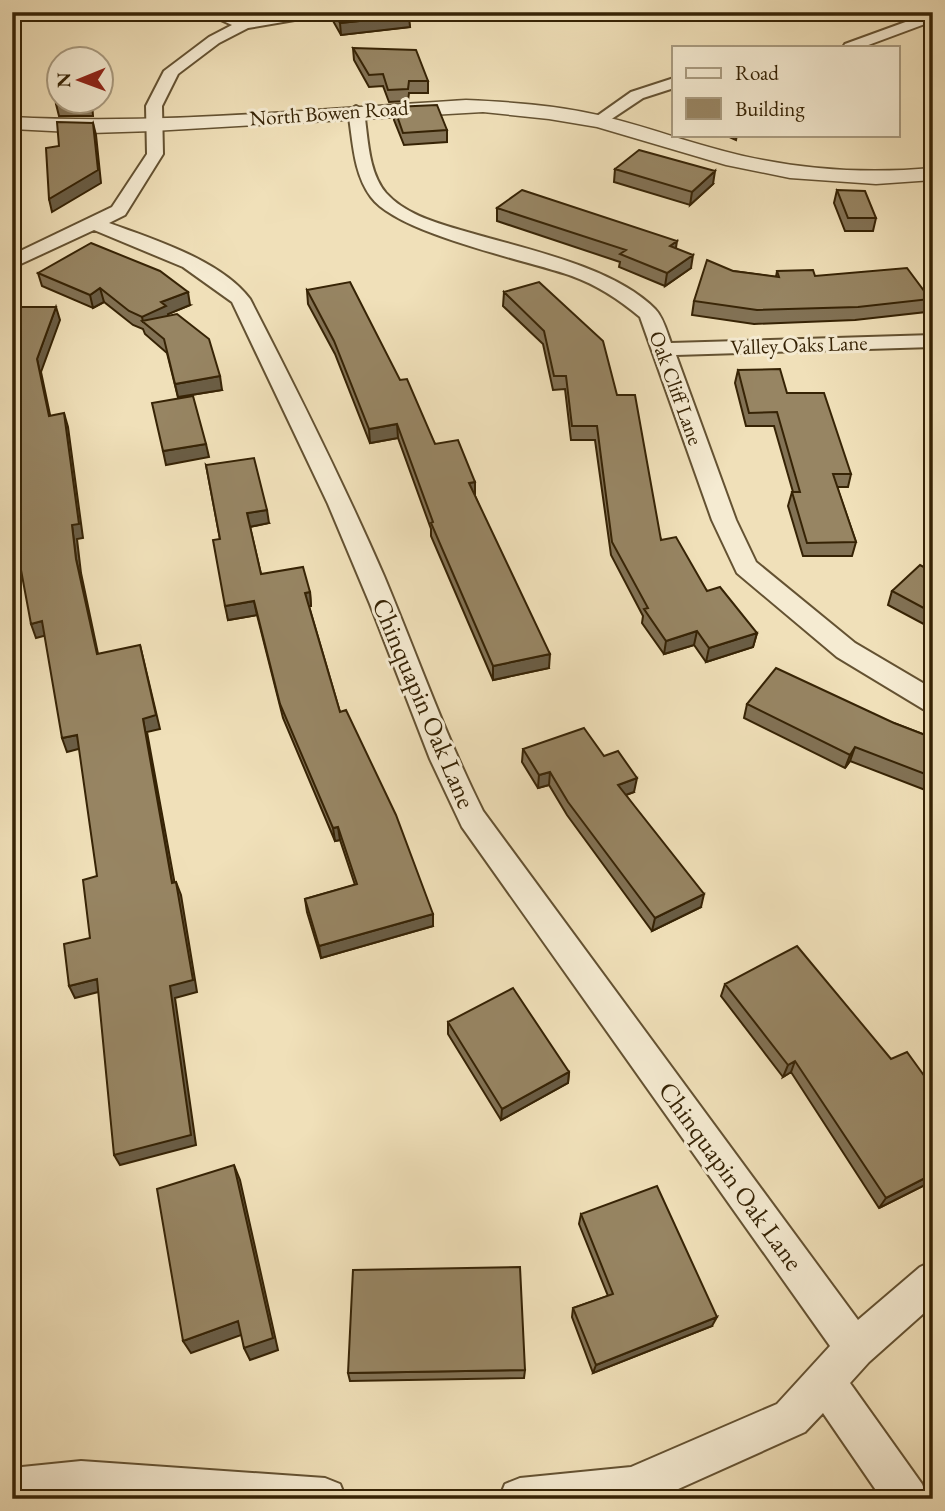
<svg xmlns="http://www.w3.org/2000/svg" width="945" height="1511" font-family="'EB Garamond',serif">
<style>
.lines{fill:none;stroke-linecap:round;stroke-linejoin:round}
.minor-casing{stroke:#645232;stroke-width:4}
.tertiary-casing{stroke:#645232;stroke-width:3}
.minor{fill:#f5ebd2;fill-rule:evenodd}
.tertiary{fill:#f5ebd2;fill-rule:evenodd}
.wall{fill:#827255;stroke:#362305;stroke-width:2}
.shaded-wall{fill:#6a5d45;stroke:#362305;stroke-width:2}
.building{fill:#978563;stroke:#362305;stroke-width:2}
.labels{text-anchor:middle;stroke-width:6;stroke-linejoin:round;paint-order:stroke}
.far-street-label{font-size:21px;fill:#362305;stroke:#f5ebd2}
.street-label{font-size:26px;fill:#362305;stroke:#f5ebd2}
</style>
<rect width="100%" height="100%" fill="#f0e0b9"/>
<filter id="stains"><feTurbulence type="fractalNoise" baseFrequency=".00286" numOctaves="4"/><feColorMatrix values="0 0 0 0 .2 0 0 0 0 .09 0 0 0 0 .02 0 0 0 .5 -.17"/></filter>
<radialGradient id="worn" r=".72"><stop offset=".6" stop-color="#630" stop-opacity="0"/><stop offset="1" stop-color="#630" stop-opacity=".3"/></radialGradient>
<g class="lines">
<defs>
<path id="minor" d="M203,12H224L245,20L290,12H325L318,16L248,28L219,43L178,74L162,106L163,154L125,215L109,223C152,239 221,260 250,299C297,390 343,482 384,576C417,655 445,735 483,811L858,1320L920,1267L933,1261V1305L869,1362L850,1383L922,1484L928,1499H882L823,1413L805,1432L656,1499H499L505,1484L520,1478L631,1467L777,1404L830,1346L462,827L430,759L370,604L328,504L232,302L183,267L94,230L12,268V255L112,207L147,154L146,106L164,71L209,37L232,25Z
M933,12V21L863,47H843L845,44Z
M674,78V88L643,98L604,124H592L590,121L631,92Z
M356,106L364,111C368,137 368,172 386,193C404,213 433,222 457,229C516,247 612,265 655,309C663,317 667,332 671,343L933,335V347L676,355L736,520L756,562L855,643L933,689V712L923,709L837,657L737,573L712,520L640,317C620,300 597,285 572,276C526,260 398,234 371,197C353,173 353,140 348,111Z
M81,1461L325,1478L340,1484L346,1499H12V1468Z"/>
<path id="tertiary" d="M466,100C510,102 555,105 598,115C654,128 707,150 763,160C819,171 876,173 933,168V180L876,184L790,178L726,165L597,127L549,119L483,112L153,131L91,133L12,129V117C163,125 315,109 466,100Z"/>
</defs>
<use href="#minor" class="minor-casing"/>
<use href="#tertiary" class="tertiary-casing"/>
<use href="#minor" class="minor"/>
<use href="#tertiary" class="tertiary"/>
</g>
<path class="wall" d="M328,12H407L410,27L341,35Z
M353,48L428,81V93H409L408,101L389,102L383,86L369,87L354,60Z
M60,102H92L93,116H59L56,104Z
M394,107L447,130V142L404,145L394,120Z
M725,135H737L736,140Z
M615,169L713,184L690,205L614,182Z
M837,190L876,218L873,231H845L834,203Z
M497,208L676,248L691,268L665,286L619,267L620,262L497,221Z
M733,271L776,277L777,271L815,276L930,299L926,312L855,320L754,324L692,315L694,301Z
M38,273L190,305L168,314V316L222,390L178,397L167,353L145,334L143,329L133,325L104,302L93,308L42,286Z
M307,290L400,380L435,444L475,482V496L549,668L493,680L431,536V529L398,438L370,443L335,354L308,304Z
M504,292L617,395L661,540L707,591L757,633L753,647L706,662L694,645L664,654L642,623L643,616L611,555L595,440H571L565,389L553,390L543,344L503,306Z
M929,361H933V392L925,375Z
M738,370L787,393L851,474L848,487H837L856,542L852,556H803L788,506L792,492H793L774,426H746L735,383Z
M206,465L269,523L250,527L261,574L310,592L311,606H309L340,712L433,926L321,958L307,912L305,899L355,885L340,840L335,841L283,718L257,615L228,620L220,539Z
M933,572V629L888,605L892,591Z
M747,704L894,723L933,738V793L850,761L845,768L744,718Z
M523,749L604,756L634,792L626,795L701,907L652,931L567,815L549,785L538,788L522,762Z
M725,984L891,1059L933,1088V1181L879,1208L791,1072L783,1077L721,996Z
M448,1022L569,1072L568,1083L501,1120L448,1034Z
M581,1214L712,1326L593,1373L572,1317L573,1308L608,1296L579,1224Z
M525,1370L524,1378L350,1381L348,1373Z"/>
<path class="shaded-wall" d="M409,16L410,27L341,35L340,23Z
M93,123L96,135L101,183L52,212L49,199Z
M715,171L713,184L690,205L692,192Z
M677,241L675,254L670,246Z
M693,255L691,268L665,286L667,273Z
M100,288L104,302L93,308L90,295Z
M188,292L190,305L168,314L169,319L143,322L142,317L161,302Z
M56,307L60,320L41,372L53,429L49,416L37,359Z
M220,376L222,390L178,397L175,384Z
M64,413L68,427L83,538L77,539L81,573L101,668L97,654L76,559L72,525Z
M397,424L398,438L370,443L369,429Z
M206,444L209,457L166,465L163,451Z
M12,446H15L20,459L12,461Z
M475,482V496L469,497V483Z
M267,510L269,523L249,527L247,513Z
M310,592L311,606H307L305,593Z
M254,601L257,615L228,620L225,606Z
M42,621L47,635L36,638L31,624Z
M697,631L694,645L664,654L666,641Z
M757,633L753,647L706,662L709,648Z
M140,645L160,729L147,732L177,896L172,883L143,719Z
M550,654L549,668L493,680V666Z
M77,735L82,748L67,752L62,738Z
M855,747L850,761L845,768L850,755Z
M550,772L549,785L538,788L539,775Z
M637,778L634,792L617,798L618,785Z
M338,827L340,840L335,841L333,828Z
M176,882L181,895L197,992L175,998L196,1145L120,1165L114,1155L170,986Z
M704,894L701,907L652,931L655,918Z
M433,914V926L321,958L319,946Z
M97,979L102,991L75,998L69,986Z
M795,1061L791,1072L783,1077L788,1065Z
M569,1072L568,1083L501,1120L502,1109Z
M234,1165L240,1180L278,1350L250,1360L244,1348Z
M933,1174V1181L879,1208L886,1198Z
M717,1317L712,1326L593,1373L596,1365Z
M238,1321L244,1334L191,1353L183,1341Z"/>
<path class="building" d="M333,12H407L409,16L340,23Z
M353,48L416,50L428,81H409L408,89L388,90L383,74L369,75Z
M60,92V102H90L91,104H56L55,93Z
M437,105L447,130L403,133L394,107Z
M57,122L93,123L98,170L49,199L46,148L59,146Z
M639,150L715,171L692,192L615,169Z
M522,190L677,241L670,246L693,255L667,273L620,254L626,250L497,208Z
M837,190L865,191L876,218H848Z
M91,243L160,271L188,292L161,302L166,306L142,317L129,311L100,288L90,295L38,273Z
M707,260L733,271L779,277L777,271L813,270L815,276L907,268L930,299L858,307L757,310L694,301Z
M350,282L400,380L407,379L435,444L458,440L475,482L469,483L550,654L493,666L431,523L433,522L397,424L369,429L334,341L307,290Z
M539,282L603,341L617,395H635L661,540L676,537L707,591L720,587L757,633L709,648L697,631L666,641L644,609L648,608L612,542L597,426H572L566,376H554L544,331L504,292Z
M12,307H56L37,359L49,416L64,413L79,524L72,525L76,559L97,654L140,645L156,715L143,719L172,883L176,882L193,980L170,986L191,1135L114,1155L97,979L69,986L64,944L90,938L83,880L97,876L77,735L62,738L42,621L31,624L21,570L19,571L12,522V517L20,515L15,446H12Z
M177,314L209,339L220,376L175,384L164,339L142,321Z
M780,369L787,393H824L851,474H833L856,542L807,543L792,492H800L777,412L749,413L738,370Z
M193,396L206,444L163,451L152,403Z
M254,458L267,510L247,513L261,574L303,567L310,592L305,593L340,712L346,710L396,815L433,914L319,946L305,899L357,884L338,827L333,828L280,704L254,601L225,606L213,540L220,539L206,465Z
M920,565L933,572V613L892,591Z
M776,668L894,723L933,738V777L855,747L850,755L747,704Z
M584,728L604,756L618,751L637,778L618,785L704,894L655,918L568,802L550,772L539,775L523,749Z
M797,946L891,1059L907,1052L933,1088V1174L886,1198L795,1061L788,1065L725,984Z
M513,988L569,1072L502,1109L448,1022Z
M234,1165L273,1338L244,1348L238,1321L183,1341L157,1189Z
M657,1186L717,1317L596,1365L573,1308L613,1294L581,1214Z
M520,1267L525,1370L348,1373L353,1270Z"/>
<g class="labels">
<g class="far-street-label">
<text transform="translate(329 113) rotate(-4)" y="7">North Bowen Road</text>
<text transform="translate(799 345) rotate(-2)" y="7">Valley Oaks Lane</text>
<text transform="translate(676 388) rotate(70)" y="7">Oak Cliff Lane</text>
</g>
<g class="street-label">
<text transform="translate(424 703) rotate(67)" y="9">Chinquapin Oak Lane</text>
<text transform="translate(731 1176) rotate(54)" y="9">Chinquapin Oak Lane</text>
</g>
</g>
<rect width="945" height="1511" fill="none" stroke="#f0e0b9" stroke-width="42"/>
<rect x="14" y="14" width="917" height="1483" fill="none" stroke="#362305" stroke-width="3.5"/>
<rect x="21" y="21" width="903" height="1469" fill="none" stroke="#362305" stroke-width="2"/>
<rect x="672" y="46" width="228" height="91" fill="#f5ebd2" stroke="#a99b80" stroke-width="2"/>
<rect x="686" y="68" width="35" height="10" fill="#f5ebd2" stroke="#a99b80" stroke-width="2"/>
<text x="735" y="80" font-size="21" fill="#362305">Road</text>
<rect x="686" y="98" width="35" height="21" fill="#978563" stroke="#a99b80" stroke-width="2"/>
<text x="735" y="116" font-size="21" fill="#362305">Building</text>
<g transform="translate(80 80) rotate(269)"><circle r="33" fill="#f5ebd2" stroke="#a99b80" stroke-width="2"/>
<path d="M0-5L12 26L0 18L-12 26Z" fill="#8f2418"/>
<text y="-10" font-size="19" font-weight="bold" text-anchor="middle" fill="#362305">N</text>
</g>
<rect width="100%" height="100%" filter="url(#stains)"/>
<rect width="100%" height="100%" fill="url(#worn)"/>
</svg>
